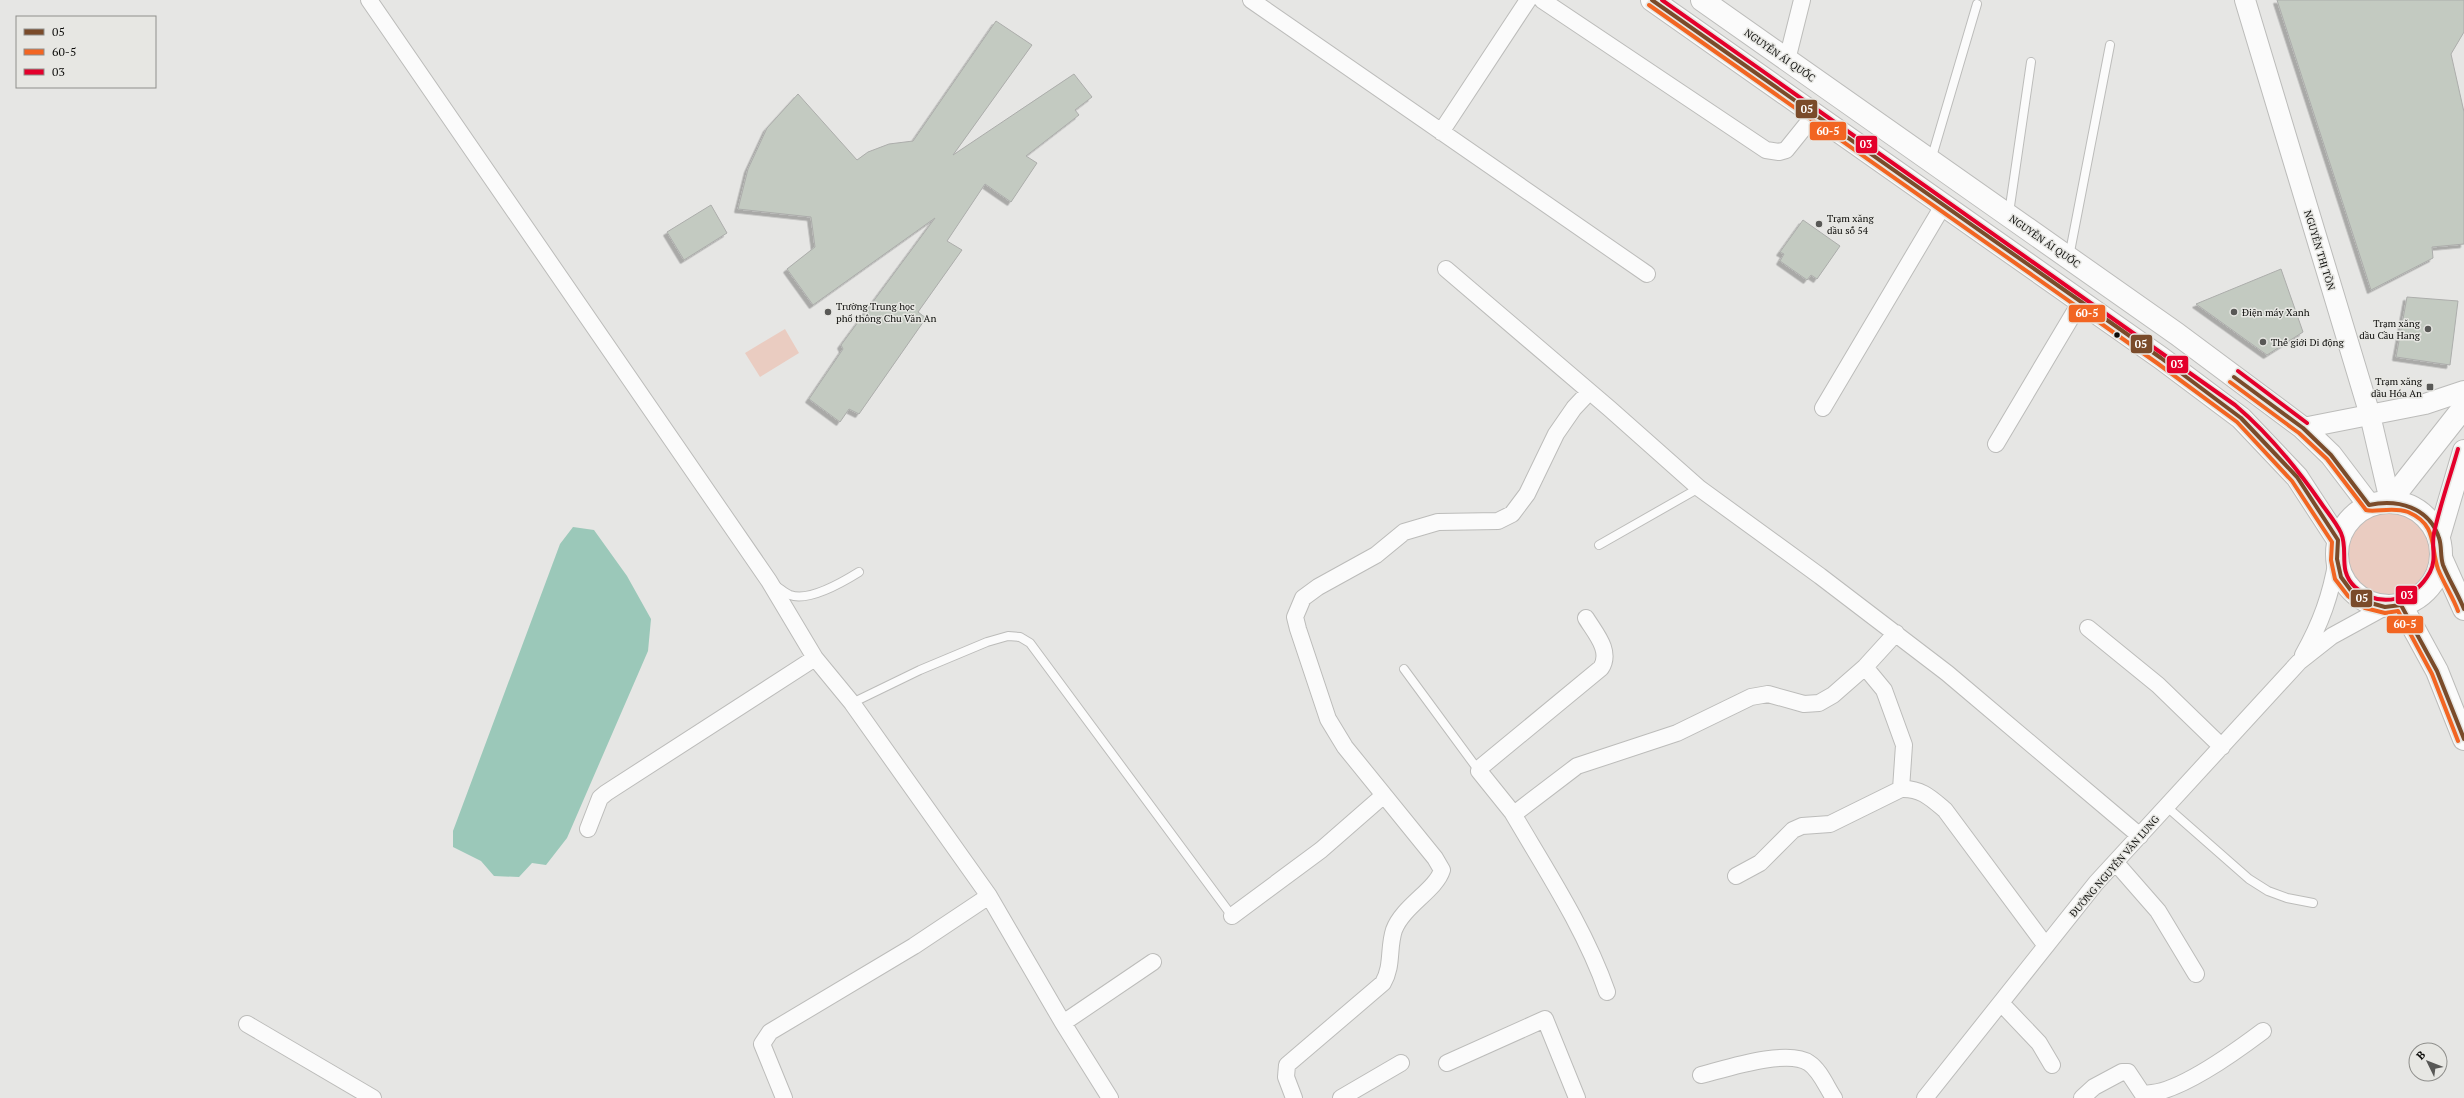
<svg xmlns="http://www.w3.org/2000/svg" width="2464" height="1098" font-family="'PT Serif',serif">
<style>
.green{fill:#eaccc1}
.water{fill:#9bc8b9}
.building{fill:#c3cac1;stroke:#acadab;filter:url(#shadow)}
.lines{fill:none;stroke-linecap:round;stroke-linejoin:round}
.service-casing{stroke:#bcbcba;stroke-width:10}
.minor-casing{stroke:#bcbcba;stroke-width:18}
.tertiary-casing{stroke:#bcbcba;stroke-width:22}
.secondary-casing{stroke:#bcbcba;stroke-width:24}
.primary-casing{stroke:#bcbcba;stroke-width:24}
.service{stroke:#fbfbfb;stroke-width:8}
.minor{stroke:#fbfbfb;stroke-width:16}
.tertiary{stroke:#fbfbfb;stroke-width:20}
.secondary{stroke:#fbfbfb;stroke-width:22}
.primary{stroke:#fbfbfb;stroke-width:22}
.bus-1-casing{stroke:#e7e7e3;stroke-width:7}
.bus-2-casing{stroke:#e7e7e3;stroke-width:7}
.bus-3-casing{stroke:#e7e7e3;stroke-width:7}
.bus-1{stroke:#7a4b2a;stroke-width:4}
.bus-2{stroke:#f26522;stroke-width:4}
.bus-3{stroke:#e4002b;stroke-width:4}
.poi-dot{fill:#585856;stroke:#e7e7e3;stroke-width:1.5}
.bus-dot{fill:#0c0c0a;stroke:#e7e7e3;stroke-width:1.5}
.labels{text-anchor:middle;stroke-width:3;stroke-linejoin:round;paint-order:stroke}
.street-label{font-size:10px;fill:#0c0c0a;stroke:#e7e7e3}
.poi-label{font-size:10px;fill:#0c0c0a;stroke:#e7e7e3;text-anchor:start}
.line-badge{stroke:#e7e7e3;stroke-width:1.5}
.badge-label{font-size:11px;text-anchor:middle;font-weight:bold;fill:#fff}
</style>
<defs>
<filter id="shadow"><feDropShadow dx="-3.5" dy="3.5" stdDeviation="0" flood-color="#0004"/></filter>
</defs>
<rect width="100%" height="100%" fill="#e6e6e4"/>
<path class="green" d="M785,329L799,353L760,377L745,353Z
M2348 554a41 41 0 1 1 82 0a41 41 0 1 1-82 0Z"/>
<path class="water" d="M573,527L594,530L627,576L651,619L648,651L567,838L546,865L532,863L519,877L494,876L481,861L453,847V831L560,544Z"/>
<path class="building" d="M2277,0H2464V32L2451,54L2464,112V244L2432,247L2433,258L2371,290Z
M996,21L1032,45L953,155L1074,74L1092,97L1075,110L1079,115L1026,156L1037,163L1011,202L985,184L947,241L962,250L918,312L926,318L859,414L849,409L840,422L809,399L843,349L841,345L935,218L813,305L787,269L815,247L811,217L738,209L748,169L767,128L798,94L857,160L868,152L889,144L913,141Z
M711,205L727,233L684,260L667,232Z
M1803,220L1840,246L1817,279L1811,275L1807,280L1780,261L1784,254L1780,252Z
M2281,269L2303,332L2267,355L2196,304Z
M2407,297L2458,301L2450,365L2396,357Z"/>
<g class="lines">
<defs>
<path id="service" d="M1931,160L1977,4
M2009,213L2031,62
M2069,257L2110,45
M1599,545L1699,488
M776,586C781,589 785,593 790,595C809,602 843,582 859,572
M1404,669L1479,771
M852,703L920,670L987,642L1008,636L1020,637L1030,643L1232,916
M2167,807L2249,879L2268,891L2287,898L2313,903"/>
<path id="minor" d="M369,0L769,581L815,658L852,703L989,896L1063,1023L1110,1098
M1251,0L1647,274
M1542,0L1766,150L1779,152L1786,150L1815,114
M1787,60L1802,0
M1441,132L1528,0
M1446,269L1610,409L1699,488L1820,576L1947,673L2140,836
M1823,408L1944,204
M1996,444L2081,301
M1586,618C1595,633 1612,651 1601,668L1481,767L1479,771L1512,812L1518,811L1577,766L1677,733L1751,697L1768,694L1804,704L1819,703L1833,695L1865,667L1896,633
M2088,628L2158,685L2222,747
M2303,655C2321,623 2331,595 2337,559
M1865,667L1884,690L1904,745L1901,789
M1512,812C1546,870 1585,929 1607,992
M588,829L600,798L606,793L815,658
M2116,863L2158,911L2196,974
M1736,876L1760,863L1793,830L1802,826L1830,824L1901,789C1921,788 1931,798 1945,810L2046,946
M1232,916L1321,850L1384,795
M2001,1003L2039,1043L2052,1065
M1063,1023L1153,962
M247,1024L373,1098
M1447,1063L1545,1019L1577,1098
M1701,1075C1725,1069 1788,1048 1809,1063C1820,1070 1827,1088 1834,1098
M784,1098L762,1044L770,1032L914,946L989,896
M1294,1098L1286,1077L1287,1065L1383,983C1393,966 1388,948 1394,930C1403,906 1436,890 1442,870L1435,858L1345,747L1328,719L1298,629L1295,617L1303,598L1318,587L1376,555L1404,532L1438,522L1498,521L1512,514L1527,494L1556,434L1574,408L1589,392
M1341,1098L1401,1063
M1925,1098L2096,883L2299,662L2332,636L2385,607
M2082,1098L2094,1087L2122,1072H2128L2142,1093C2173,1098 2239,1049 2263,1031"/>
<path id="tertiary" d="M2245,0L2370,415L2390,501
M2303,428L2425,404L2464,391"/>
<path id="secondary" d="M2390,501L2464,407
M2439,536L2464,451"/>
<path id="primary" d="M1652,0L2161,358L2241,418L2297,477L2338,540
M1702,0L2177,334L2303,428L2331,455L2369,505
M2337 554a52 52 0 1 1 104 0a52 52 0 1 1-104 0Z
M2442,560L2464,609
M2401,605L2437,671L2464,739"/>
</defs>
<use href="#service" class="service-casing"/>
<use href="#minor" class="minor-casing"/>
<use href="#tertiary" class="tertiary-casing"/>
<use href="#secondary" class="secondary-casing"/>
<use href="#primary" class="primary-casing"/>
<use href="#service" class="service"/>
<use href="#minor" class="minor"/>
<use href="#tertiary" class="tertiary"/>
<use href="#secondary" class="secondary"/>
<use href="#primary" class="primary"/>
<defs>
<path id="bus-1" d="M1652,0L2161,358L2241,418L2297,477L2338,540L2337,559L2341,577L2352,592L2367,602L2385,607L2401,605L2437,671L2464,739
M2234,377L2303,428L2331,455L2369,505C2398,499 2429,507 2439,538C2442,546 2440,556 2443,565C2449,580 2458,594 2464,609"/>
<path id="bus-2" d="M1649,5L2157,363L2237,422L2292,481L2332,542L2331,560L2335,579L2348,596L2365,608L2385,613L2398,611L2432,674L2458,741
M2230,382L2299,433L2327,459L2366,510C2375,513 2392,506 2408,512C2438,525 2430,546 2438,569C2444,584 2453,597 2458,611"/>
<path id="bus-3" d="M1662,0L2235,405C2268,433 2296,467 2321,503C2327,512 2336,522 2341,533C2349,551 2337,570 2355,587C2380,610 2415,600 2430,572C2437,559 2431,546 2434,533C2440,505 2450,477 2458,449
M2238,371L2307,423"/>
</defs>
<use href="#bus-1" class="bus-1-casing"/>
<use href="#bus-2" class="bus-2-casing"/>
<use href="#bus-3" class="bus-3-casing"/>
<use href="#bus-1" class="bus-1"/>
<use href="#bus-2" class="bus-2"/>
<use href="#bus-3" class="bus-3"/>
</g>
<g class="poi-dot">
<circle cx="1819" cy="224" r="4"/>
<circle cx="828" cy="312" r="4"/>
<circle cx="2234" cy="312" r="4"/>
<circle cx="2428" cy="329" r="4"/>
<circle cx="2263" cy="342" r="4"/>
<rect x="2426" y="383" width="8" height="8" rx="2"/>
</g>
<circle class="bus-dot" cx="2117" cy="335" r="3.5"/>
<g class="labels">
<g class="street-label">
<text transform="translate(1780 55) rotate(35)" y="4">NGUYỄN ÁI QUỐC</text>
<text transform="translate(2045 241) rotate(35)" y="4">NGUYỄN ÁI QUỐC</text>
<text transform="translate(2320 250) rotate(73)" y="4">NGUYỄN THỊ TỒN</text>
<text transform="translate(2114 866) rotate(-49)" y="4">ĐƯỜNG NGUYỄN VĂN LUNG</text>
</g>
<g class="poi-label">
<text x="1827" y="222">Trạm xăng<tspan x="1827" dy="12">dầu số 54</tspan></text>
<text x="836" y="310">Trường Trung học<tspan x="836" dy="12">phổ thông Chu Văn An</tspan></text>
<text x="2242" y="316">Điện máy Xanh</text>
<text x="2420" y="327" text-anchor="end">Trạm xăng<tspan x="2420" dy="12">dầu Cầu Hang</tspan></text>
<text x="2271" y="346">Thế giới Di động</text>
<text x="2422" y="385" text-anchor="end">Trạm xăng<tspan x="2422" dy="12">dầu Hóa An</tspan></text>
</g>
</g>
<g class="line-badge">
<rect x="1795" y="99" width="23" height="20" rx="4" fill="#7a4b2a"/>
<rect x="1809" y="121" width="38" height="20" rx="4" fill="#f26522"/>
<rect x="1855" y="135" width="23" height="19" rx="4" fill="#e4002b"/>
<rect x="2068" y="304" width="38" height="19" rx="4" fill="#f26522"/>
<rect x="2130" y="334" width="23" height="20" rx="4" fill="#7a4b2a"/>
<rect x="2166" y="355" width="23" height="19" rx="4" fill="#e4002b"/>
<rect x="2395" y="585" width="23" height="20" rx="4" fill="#e4002b"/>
<rect x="2350" y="589" width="23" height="19" rx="4" fill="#7a4b2a"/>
<rect x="2386" y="615" width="38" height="19" rx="4" fill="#f26522"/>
</g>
<g class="badge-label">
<text x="1807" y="113">05</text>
<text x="1828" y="135">60-5</text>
<text x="1866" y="148">03</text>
<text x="2087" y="317">60-5</text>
<text x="2141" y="348">05</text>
<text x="2177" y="368">03</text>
<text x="2407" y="599">03</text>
<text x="2362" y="602">05</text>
<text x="2405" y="628">60-5</text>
</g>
<rect x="16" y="16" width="140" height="72" fill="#e7e7e3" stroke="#8f8f8c"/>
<rect x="24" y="29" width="20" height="6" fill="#7a4b2a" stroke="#8f8f8c"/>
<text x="52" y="36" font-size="12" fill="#0c0c0a">05</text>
<rect x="24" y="49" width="20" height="6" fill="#f26522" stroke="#8f8f8c"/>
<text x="52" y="56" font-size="12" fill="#0c0c0a">60-5</text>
<rect x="24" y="69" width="20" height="6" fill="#e4002b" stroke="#8f8f8c"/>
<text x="52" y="76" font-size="12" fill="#0c0c0a">03</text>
<g transform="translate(2428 1062) rotate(313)"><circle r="19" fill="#e7e7e3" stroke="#8f8f8c"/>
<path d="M0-3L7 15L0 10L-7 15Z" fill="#585856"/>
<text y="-6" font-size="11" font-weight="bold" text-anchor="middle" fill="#0c0c0a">B</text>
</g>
</svg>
